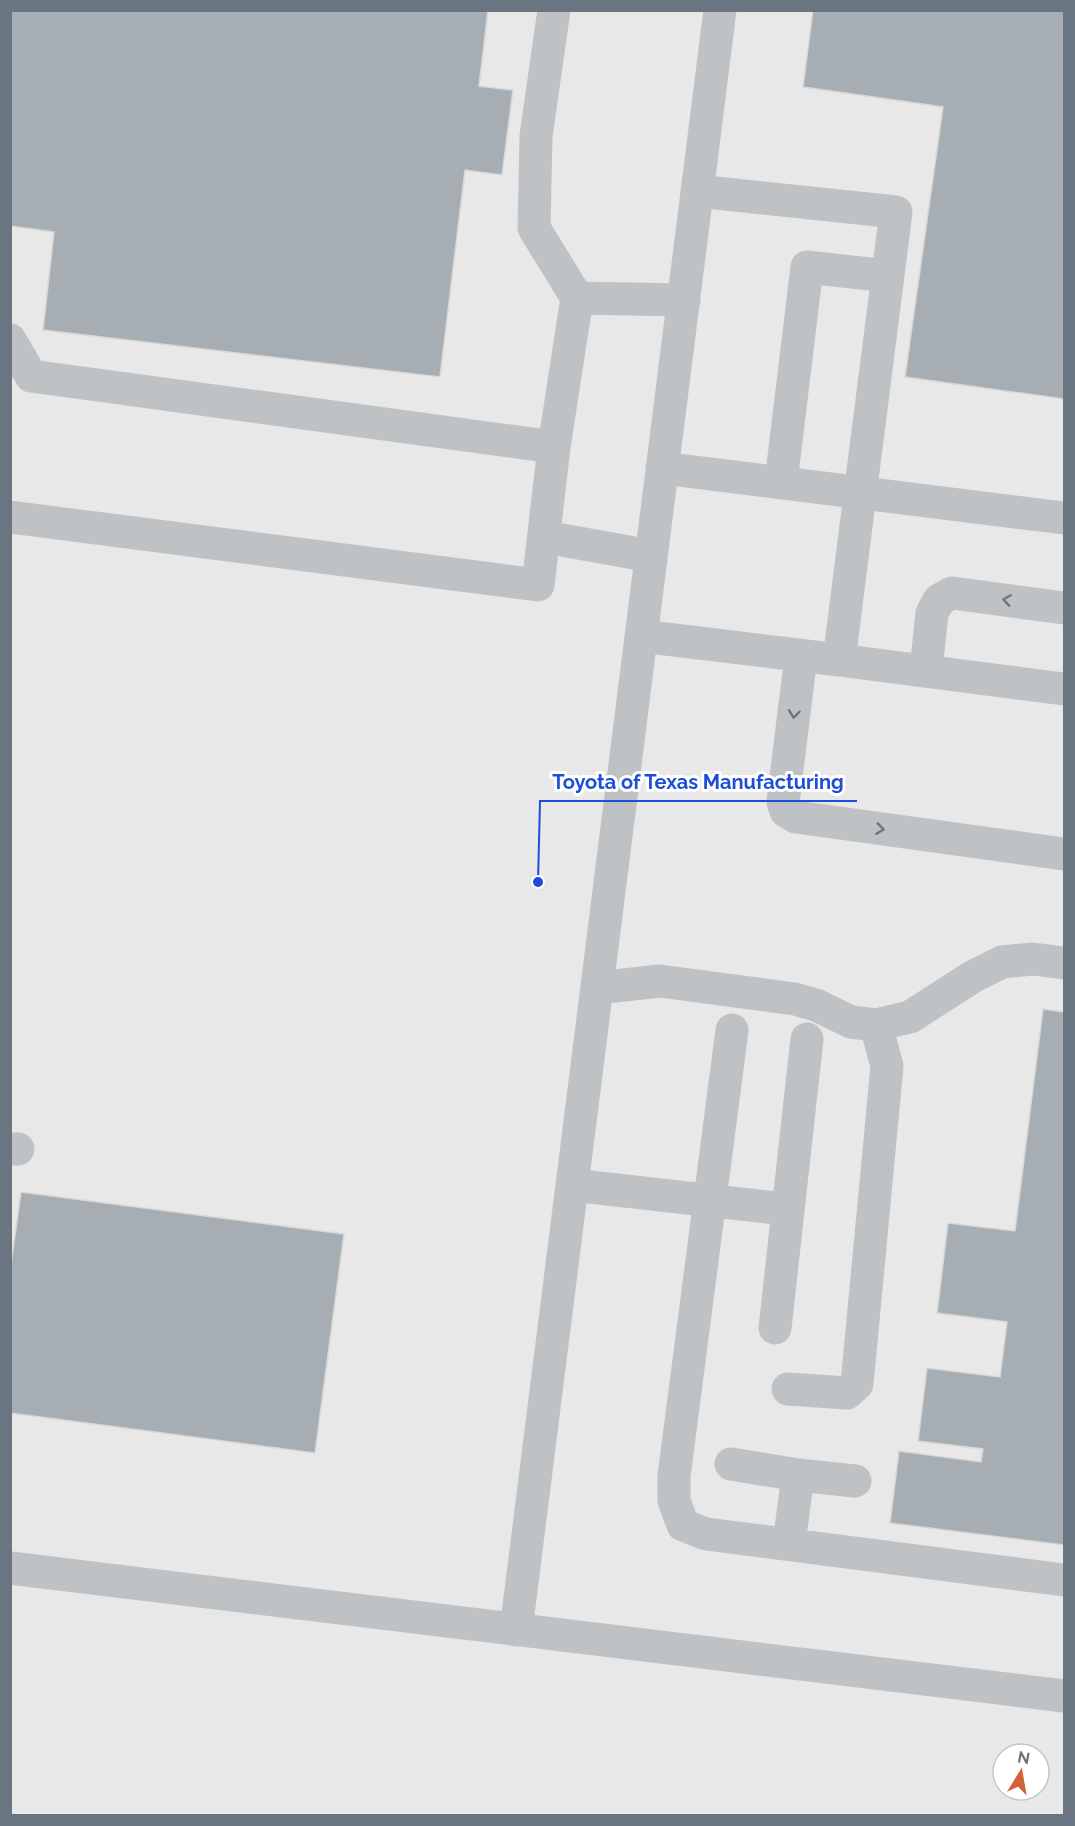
<svg xmlns="http://www.w3.org/2000/svg" width="1075" height="1826" font-family="Raleway,sans-serif">
<style>
.built{fill:#e7e8e7;fill-rule:evenodd}
.building{fill:#a6adb3;stroke:#d8d8d7;stroke-width:1.5}
.lines{fill:none;stroke-linecap:round;stroke-linejoin:round}
.minor{stroke:#bec2c5;stroke-width:33}
.oneway{stroke:#697682}
.leader{fill:none;stroke:#1d4ed8;stroke-width:2}
.callout-dot{fill:#1d4ed8;stroke:#fff;stroke-width:2}
.callout-label{font-size:20px;text-anchor:middle;font-weight:bold;fill:#1d4ed8;stroke:#fff;stroke-width:6;stroke-linejoin:round;paint-order:stroke}
</style>
<rect width="100%" height="100%" fill="#f7f7f4"/>
<path class="built" d="M11,11H1064V1815L11,1816ZM1003,1754H1039V1790H1003Z"/>
<path class="building" d="M10,10H488L479,86L513,90L502,175L465,170L440,377L43,330L54,232L10,226Z
M813,10H1064V399L905,377L943,107L803,87Z
M1043,1009L1064,1012V1545L890,1523L899,1451L981,1462L983,1449L918,1441L927,1368L1000,1377L1007,1322L937,1313L948,1223L1015,1231Z
M21,1192L344,1234L315,1453L10,1413V1272Z"/>
<g class="lines">
<path class="minor" d="M577,298L684,300
M10,340L31,376L554,447L538,585L10,517
M554,447L577,298L534,228L536,136L554,10
M662,468L1064,518
M781,482L807,267L888,276
M545,537L651,556
M641,636L839,660L896,212L697,191
M801,656L783,802L786,811L796,817L1064,854
M839,660L1064,689
M926,670L932,613L939,600L952,593L1064,608
M597,988L660,981L795,999L816,1005L851,1022L876,1025L910,1017L974,976L1002,962L1033,959L1064,963
M732,1030L674,1476V1501L683,1525L706,1534L1064,1580
M10,1149H18
M572,1185L786,1209
M775,1328L807,1039
M788,1389L847,1393L857,1384L887,1066L876,1025
M731,1464L798,1475L855,1481
M789,1544L798,1475
M10,1568L1064,1696
M516,1630L720,10"/>
</g>
<defs><path id="oneway-chevron" d="M-2-3.5L2.5 0L-2 3.5" fill="none" stroke-width="1.6" stroke-linecap="round" stroke-linejoin="round" transform="scale(1.5)"/></defs>
<g class="oneway">
<use href="#oneway-chevron" transform="translate(1007 600) rotate(-172)"/>
<use href="#oneway-chevron" transform="translate(794 714) rotate(97)"/>
<use href="#oneway-chevron" transform="translate(880 829) rotate(8)"/>
</g>
<path class="leader" d="M538 882L540 801H857"/>
<circle class="callout-dot" cx="538" cy="882" r="6"/>
<g class="callout-label">
<text x="698" y="789">Toyota of Texas Manufacturing</text>
</g>
<rect width="1075" height="1826" fill="none" stroke="#697682" stroke-width="24"/>
<g transform="translate(1021 1772) rotate(11)"><circle r="28" fill="#ffffff" stroke="#c3c8cd" stroke-width="1.5"/>
<path d="M0-4.5L10 22L0 15L-10 22Z" fill="#d0623b"/>
<text y="-9" font-size="16" font-weight="bold" text-anchor="middle" fill="#697682">N</text>
</g>
</svg>
